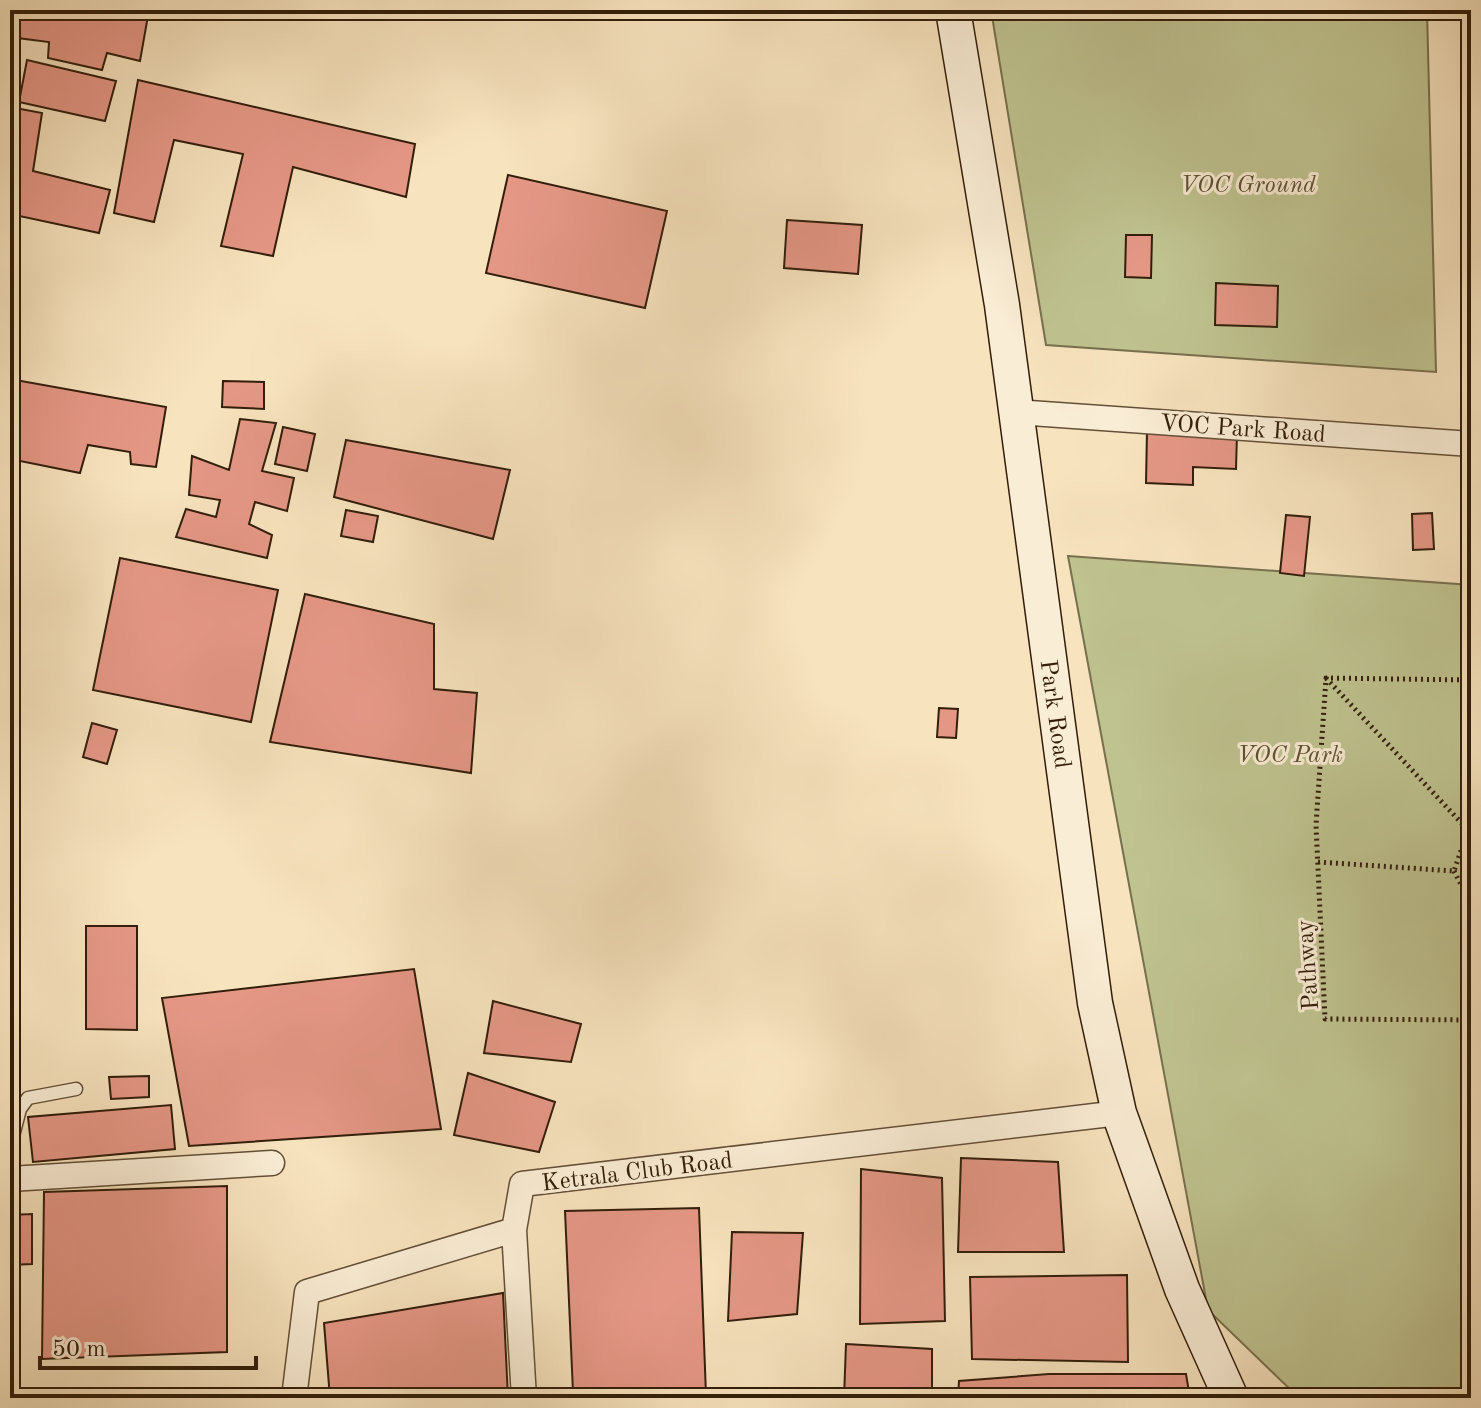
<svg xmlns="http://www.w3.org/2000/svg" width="1481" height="1408" font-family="'Old Standard TT',serif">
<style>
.green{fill:#bfc390;stroke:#78704d;stroke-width:2}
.building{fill:#e59786;stroke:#321e0a;stroke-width:2}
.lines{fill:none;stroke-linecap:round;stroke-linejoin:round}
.service-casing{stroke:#634f37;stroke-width:15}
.minor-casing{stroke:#634f37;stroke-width:27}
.secondary-casing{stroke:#321e0a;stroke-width:37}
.path{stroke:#321e0a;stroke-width:5;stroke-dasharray:2 4;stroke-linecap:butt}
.service{stroke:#faedd5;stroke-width:12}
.minor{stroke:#faedd5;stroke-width:24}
.secondary{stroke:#faedd5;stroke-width:34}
.labels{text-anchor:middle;stroke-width:6;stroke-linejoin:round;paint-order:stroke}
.park-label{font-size:24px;font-style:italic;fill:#5c5032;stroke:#faedd5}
.street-label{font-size:24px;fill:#321e0a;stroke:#faedd5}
</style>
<rect width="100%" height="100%" fill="#f7e3be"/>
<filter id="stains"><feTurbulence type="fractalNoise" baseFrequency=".0025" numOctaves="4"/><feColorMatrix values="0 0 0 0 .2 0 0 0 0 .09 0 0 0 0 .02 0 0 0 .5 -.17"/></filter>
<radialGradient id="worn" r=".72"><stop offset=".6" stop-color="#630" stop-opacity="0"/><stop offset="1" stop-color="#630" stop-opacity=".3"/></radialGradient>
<path class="green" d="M991,10H1427L1436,372L1046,345Z
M1068,556L1471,585V1398H1299L1208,1310Z"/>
<path class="building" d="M10,10H149L140,61L107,53L102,70L48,58L49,42L10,37Z
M27,60L116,81L105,121L19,102Z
M138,80L415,144L406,197L293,167L273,256L221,246L243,154L174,140L154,222L114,213Z
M10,107L42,113L33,171L110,190L99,233L10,214Z
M508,175L667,211L645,308L486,273Z
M787,220L862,225L858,274L784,268Z
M1126,235H1152L1151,278L1125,277Z
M1216,283L1278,286L1277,327L1215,325Z
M10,379L166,407L156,467L131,464L130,452L88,445L80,473L10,459Z
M223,381L264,382V409L222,407Z
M240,419L276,423L262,471L294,478L287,511L255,502L249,524L272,535L267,558L176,537L186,509L216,517L220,500L189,495L192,456L229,470Z
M283,427L315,434L307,471L275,464Z
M1147,431L1237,434L1236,469L1193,467V485L1146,483Z
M346,440L510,470L493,539L334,497Z
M346,510L378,516L373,542L341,536Z
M1432,513L1434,549L1413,550L1412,514Z
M1286,515L1310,517L1304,576L1280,573Z
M120,558L278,590L251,722L93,690Z
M305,594L434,624V689L477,693L471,773L270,742Z
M939,708L958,709L956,738L937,737Z
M92,723L117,730L107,764L83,757Z
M86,926H137V1030L86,1029Z
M414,969L441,1129L189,1146L162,998Z
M493,1001L581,1024L571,1062L484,1053Z
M468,1073L555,1102L539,1152L454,1135Z
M149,1076V1097L111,1099L109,1077Z
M171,1105L175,1149L33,1162L28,1117Z
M961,1158L1058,1162L1064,1252H958Z
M861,1169L942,1178L945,1321L860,1324Z
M227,1186V1352L42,1359L44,1192Z
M699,1208L706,1395L573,1392L565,1211Z
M32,1214V1264L10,1265V1215Z
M732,1232L803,1233L797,1314L728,1321Z
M1127,1275L1128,1362L972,1359L970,1277Z
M503,1293L508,1398H330L324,1323Z
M846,1344L932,1349V1398H844Z
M1049,1374H1186L1190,1398H958L959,1381Z"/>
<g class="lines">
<defs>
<path id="service" d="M10,1148L20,1109L28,1098L76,1089"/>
<path id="minor" d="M1015,412L1471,444
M10,1179L272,1163
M294,1398L307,1292L514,1230
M524,1398L514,1230L522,1184L1119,1113"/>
<path id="secondary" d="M953,10L1002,305L1095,1003L1119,1113L1182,1289L1231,1398"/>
</defs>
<use href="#service" class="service-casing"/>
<use href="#minor" class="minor-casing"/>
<use href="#secondary" class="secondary-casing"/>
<path class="path" d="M1326,678L1468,830H1471
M1471,680L1326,678L1316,825L1325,1019L1471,1020
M1318,862L1454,871L1468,830
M1454,871L1471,904"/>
<use href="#service" class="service"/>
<use href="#minor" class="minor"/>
<use href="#secondary" class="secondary"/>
</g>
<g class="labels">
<g class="park-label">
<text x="1248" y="192">VOC Ground</text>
<text x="1290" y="762">VOC Park</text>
</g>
<g class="street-label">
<text transform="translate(1243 428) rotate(4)" y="8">VOC Park Road</text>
<text transform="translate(1056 714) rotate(82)" y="8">Park Road</text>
<text transform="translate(1307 965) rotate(-94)" y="8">Pathway</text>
<text transform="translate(637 1171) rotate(-7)" y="8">Ketrala Club Road</text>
</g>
</g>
<rect width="1481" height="1408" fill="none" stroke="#f7e3be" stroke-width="40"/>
<rect x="12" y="12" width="1457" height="1384" fill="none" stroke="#321e0a" stroke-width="4"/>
<rect x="20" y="20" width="1441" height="1368" fill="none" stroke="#321e0a" stroke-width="2"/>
<path d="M40 1356v12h216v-12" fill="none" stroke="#321e0a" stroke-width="4"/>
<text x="52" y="1356" font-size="24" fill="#321e0a" stroke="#faedd5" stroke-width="6" paint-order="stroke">50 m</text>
<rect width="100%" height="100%" filter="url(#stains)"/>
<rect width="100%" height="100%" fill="url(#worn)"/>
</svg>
